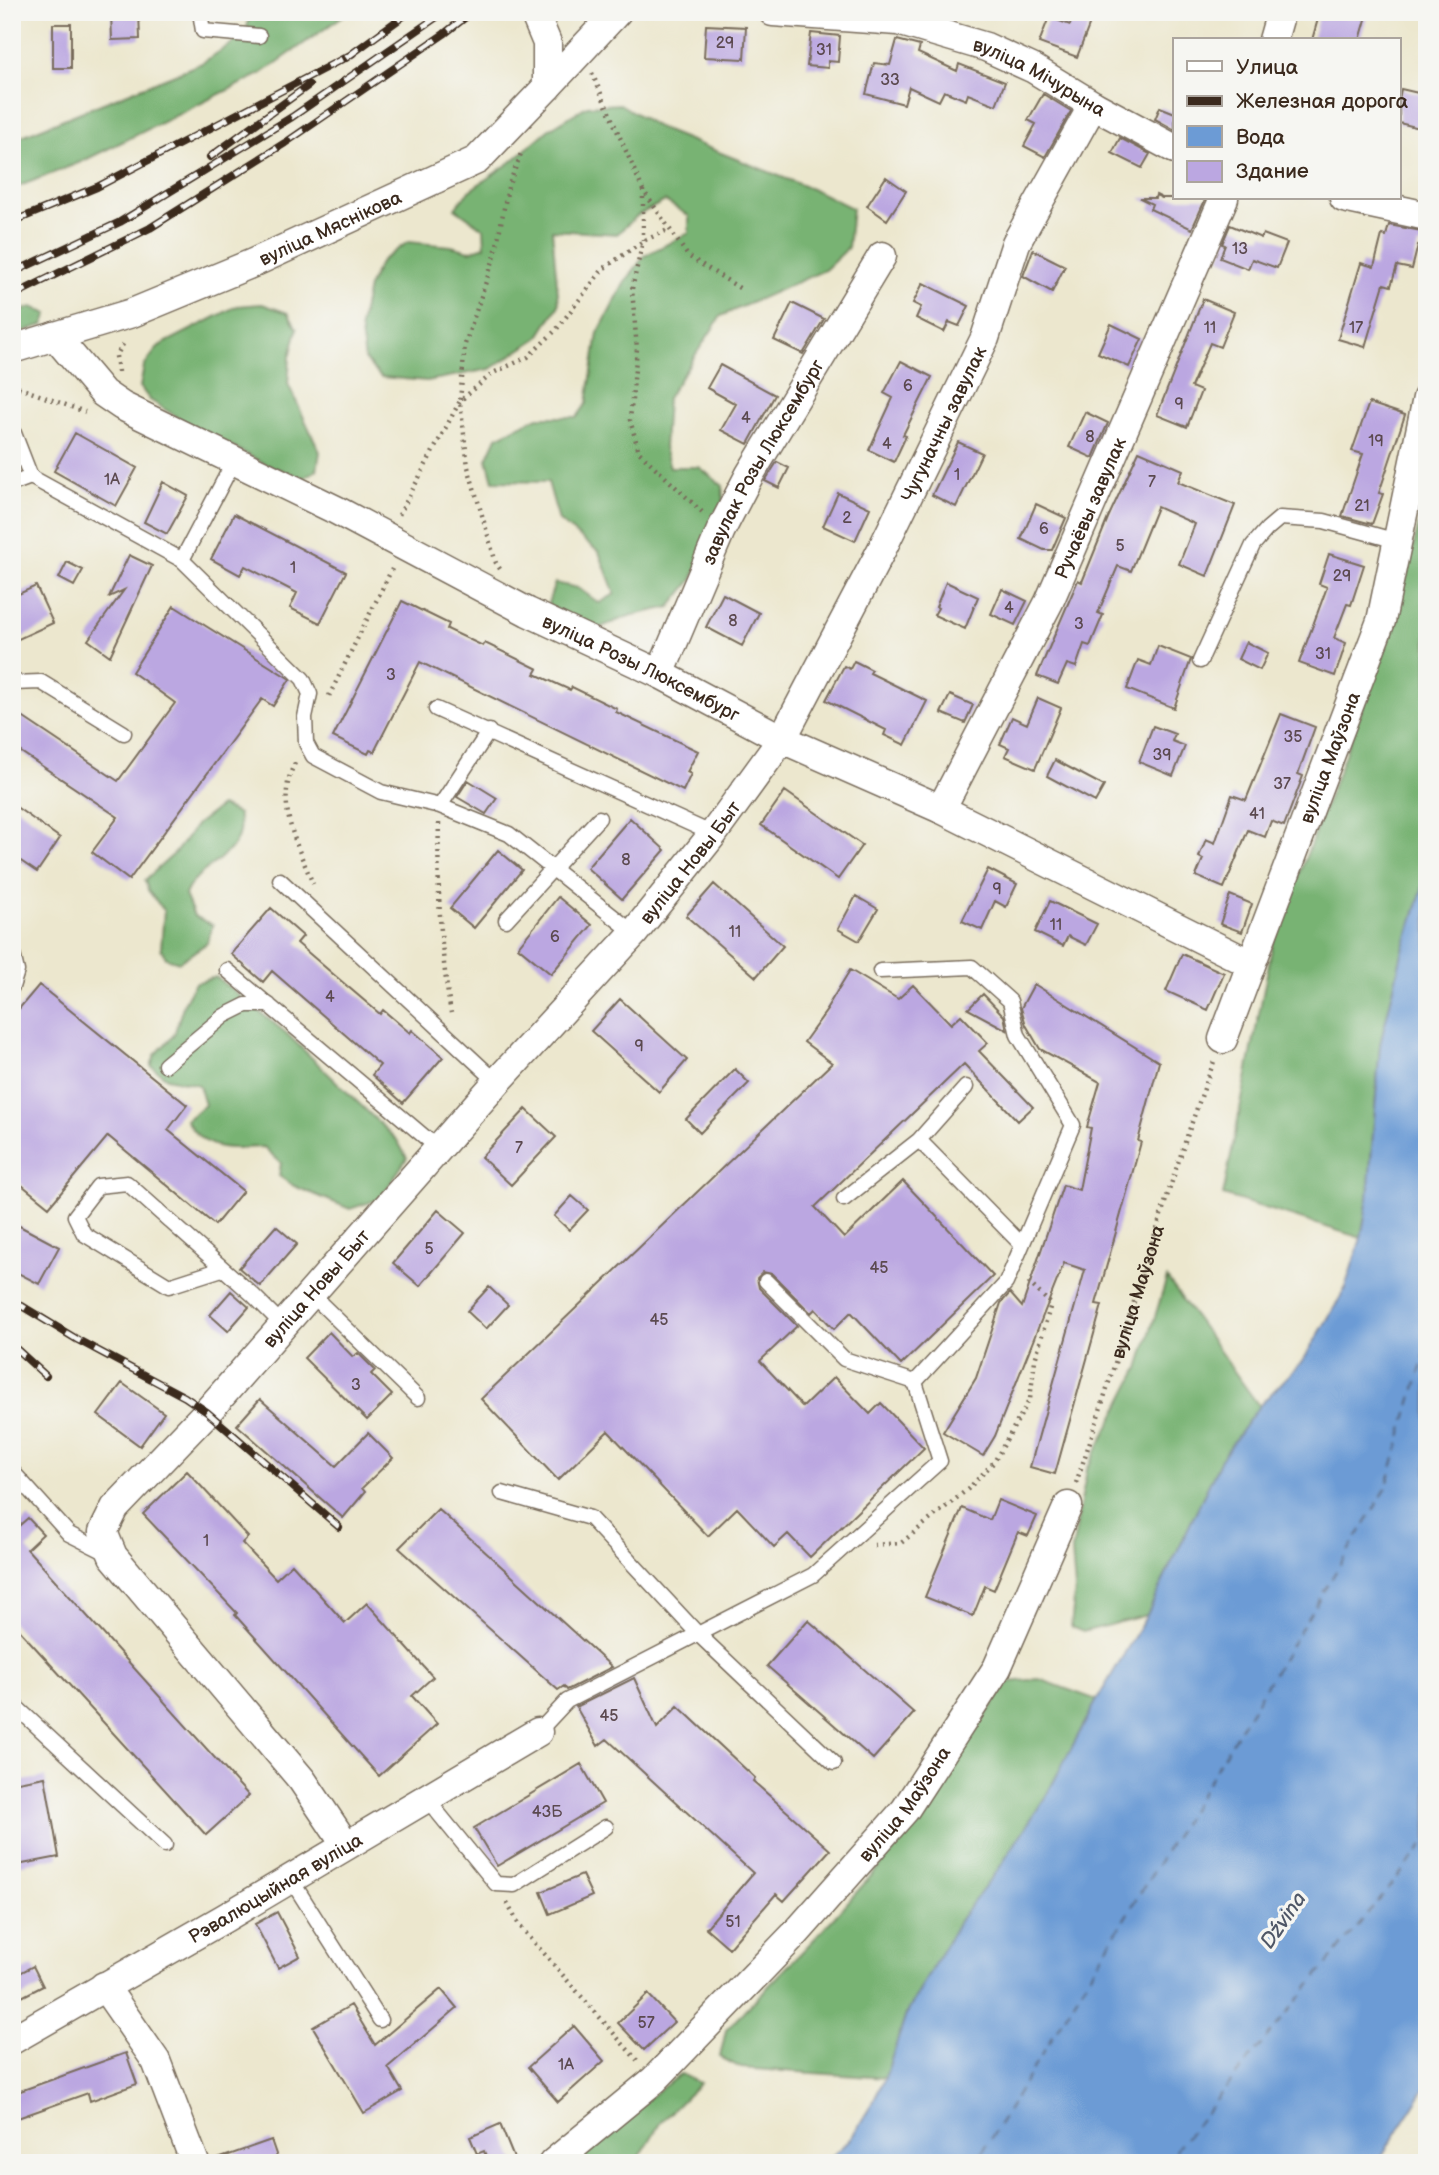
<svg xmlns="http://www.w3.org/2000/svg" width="1439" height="2175" font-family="'Balsamiq Sans',sans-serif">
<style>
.forest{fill:#78b373;stroke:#5a6e48;stroke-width:2}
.water{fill:#6c9bd5;stroke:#54627a;stroke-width:2}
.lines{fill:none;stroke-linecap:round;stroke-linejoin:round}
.ferry{stroke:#4f5767;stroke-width:2;stroke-dasharray:9 7;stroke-linecap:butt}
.building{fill:#bba7e1}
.service-casing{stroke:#796c5c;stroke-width:17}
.minor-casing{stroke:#796c5c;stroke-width:31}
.path{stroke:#796c5c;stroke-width:4.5;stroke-dasharray:2 5;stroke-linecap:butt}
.service{stroke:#fff;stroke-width:14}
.minor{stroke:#fff;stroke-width:28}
.rail-casing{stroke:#3b2a1e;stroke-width:8}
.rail{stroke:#f6f6f2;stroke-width:5;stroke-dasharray:16;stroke-linecap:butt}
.labels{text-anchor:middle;stroke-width:7;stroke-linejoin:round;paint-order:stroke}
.number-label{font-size:16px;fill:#5b494f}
.street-label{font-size:19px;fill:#3b2a1e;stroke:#f6f6f2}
.water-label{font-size:21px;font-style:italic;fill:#4f5767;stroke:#f6f6f2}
</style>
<rect width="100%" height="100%" fill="#f6f6f2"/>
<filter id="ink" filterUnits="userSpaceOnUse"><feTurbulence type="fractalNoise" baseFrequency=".0143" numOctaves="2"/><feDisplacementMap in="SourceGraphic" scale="14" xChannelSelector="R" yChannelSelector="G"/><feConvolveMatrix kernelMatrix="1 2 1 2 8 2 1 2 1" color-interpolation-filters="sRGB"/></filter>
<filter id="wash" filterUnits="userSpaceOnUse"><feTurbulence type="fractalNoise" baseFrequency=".00686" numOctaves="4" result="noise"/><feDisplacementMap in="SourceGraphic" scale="28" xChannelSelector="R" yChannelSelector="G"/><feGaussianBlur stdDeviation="1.57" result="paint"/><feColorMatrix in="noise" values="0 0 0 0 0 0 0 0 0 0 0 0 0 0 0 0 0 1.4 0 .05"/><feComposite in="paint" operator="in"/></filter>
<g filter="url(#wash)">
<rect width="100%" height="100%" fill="#ece7ce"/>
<path class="forest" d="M250,12H345L344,15L261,74L81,162L12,189V140L202,63L246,34Z
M620,104L661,129L819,192L852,208L848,248L825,270L721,316L667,398L664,448L670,467H699L723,486V515L692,580L670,607L629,616L599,628L577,624L556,616L548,603L555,583L578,588L599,603L615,594L599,552L559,521L548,482L493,481L487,459L497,437L538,417H577L587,403L598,333L624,284L644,256L689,233V216L665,201L638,215L617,234L552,230L559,305L538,338L490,369L427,381L381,377L365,360L360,326L368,287L381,261L408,242L451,246L470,251L485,246L484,229L455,208L469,191L511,162L548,130L587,106Z
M262,304L288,313L297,329L290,357L288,384L320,452L317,470L304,478L267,465L185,422L150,400L140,387L144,366L159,346L237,306Z
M32,307L48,314L43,325L12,335V314Z
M1427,490V874L1402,953L1380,1045L1368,1198L1361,1238L1223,1195L1273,943L1395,623Z
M221,806L238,814C249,858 198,861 185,895L194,916L213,925L207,943L179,962L166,958L161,948L164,911L148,890L145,880L175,853L197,824Z
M216,977L286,1033L397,1140L407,1158L380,1199L350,1209L294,1186L279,1176L281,1163L264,1147C229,1148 206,1154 186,1120L205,1105L199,1085L167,1078L151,1066L155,1055L174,1035L184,1003L195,983Z
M1167,1278L1259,1406L1220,1461L1147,1615L1083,1632L1071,1627L1075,1589L1072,1551L1087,1469L1139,1368Z
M1039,1679L1097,1700L1046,1796L998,1870L961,1918L906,2015L885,2078L741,2068L720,2057L726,2030L822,1931L904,1839L955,1759L1009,1682Z
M681,2074L700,2083L660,2123L636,2163H560Z"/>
<path class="water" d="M1427,874V2086L1377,2163H825L851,2138L872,2104L885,2078L906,2015L931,1970L961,1918L998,1870L1046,1796L1097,1700L1147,1615L1220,1461L1259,1406L1303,1361L1344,1291L1361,1238L1368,1198L1380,1045L1402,953Z"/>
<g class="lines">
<path class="ferry" d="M970,2163L983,2151L1386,1489L1427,1347
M1165,2163L1427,1841"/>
</g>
<g id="blocks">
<path class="building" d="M111,12H139L140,39L112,40Z
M1320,12H1354L1367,16L1360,40H1312Z
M1049,17L1070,25L1073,17L1090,23L1077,57L1039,43Z
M53,24H71V68H53Z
M706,25L746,27L744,59L704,57Z
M811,33L840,36L838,62L828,61V68L807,66Z
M897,40L920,46L918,53L957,71L959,64L1005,82L996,105L968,94L966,100L944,91L939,101L909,87L904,104L866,94L874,63L890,65Z
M1401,89L1427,95V117L1424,129L1399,123V99Z
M1043,94L1071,111L1045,157L1024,146L1036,124L1028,120Z
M1160,107L1175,113V130L1155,119Z
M1120,138L1150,154L1142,168L1112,153Z
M886,177L906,191L887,220L867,206Z
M1156,195L1162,198H1206L1192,229L1150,209L1152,204L1140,198H1155Z
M1230,225L1261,238L1263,234L1287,243L1277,268L1252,259L1248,269L1220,258L1225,245L1222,244Z
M1389,225L1427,232V247L1418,245L1412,269L1397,266L1391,286L1384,284L1365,347L1338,339L1361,263L1374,267L1382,235L1386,236Z
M1033,250L1065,266L1052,292L1023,276Z
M923,283L969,306L959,326L949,322L944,332L916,318L921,307L913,303Z
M1203,299L1234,312L1220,347L1210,343L1191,387L1201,391L1187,427L1157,415Z
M792,303L824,319L803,354L774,340Z
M1111,324L1142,339L1129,367L1098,353Z
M901,361L932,377L903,435L906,436L894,462L869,450L893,398L884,393Z
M720,365L775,395L748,444L721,430L736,404L707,388Z
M1369,403L1405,415L1379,493L1383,494L1372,524L1342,516L1363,454L1352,451Z
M1085,412L1108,423L1093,458L1069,447Z
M75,433L137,468L116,506L54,471Z
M958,442L982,453L956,507L932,495Z
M1139,451L1183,470L1178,482L1235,505L1207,576L1179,564L1195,524L1157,507L1131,571L1118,566L1098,613L1103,615L1090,646L1084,644L1076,667L1067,664L1058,684L1037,676L1078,580L1082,582L1108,518Z
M777,462L789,468L779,488L765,481Z
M163,482L188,496L167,534L144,522Z
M838,493L870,508L855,541L823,526Z
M1036,504L1066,518L1052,550H1044L1021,539Z
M234,514L346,572L320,623L290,608L297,593L245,566L240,575L211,559Z
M1329,554L1364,565L1351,605L1347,604L1334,638L1346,643L1335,676L1299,663L1327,587L1319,584Z
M129,555L152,566L110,656L88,640L124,590L109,597Z
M67,562L83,570L74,586L59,578Z
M946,582L978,597L965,629L934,615L938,608L936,607Z
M36,586L53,623L12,642V597Z
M1002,589L1027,601L1015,625L991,614Z
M723,594L759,613L742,646L706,627Z
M402,601L449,624L447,629L483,646L485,643L538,669L535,674L570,690L572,687L617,709L616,712L698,751L687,772L691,774L683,791L420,662L374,752L370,750L368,754L333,737Z
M174,606L290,679L273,706L262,699L129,880L92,852L118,817L12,746V710L118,781L175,703L132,672Z
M1246,642L1268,653L1260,670L1238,659Z
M1158,646L1191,659L1174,708L1127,689L1138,660L1151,665Z
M854,661L872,670L870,673L927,701L905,745L884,735L886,730L826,700L844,666L850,669Z
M950,695L973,705L965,723L941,713Z
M1038,698L1061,708L1035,769L1005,756L1009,748L1000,744L1012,717L1027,724Z
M1281,714L1315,727L1298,774L1303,776L1284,826L1271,821L1265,837L1248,830L1224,888L1196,876L1203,859L1199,857L1206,839L1215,843L1232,795L1246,800Z
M1153,726L1175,734L1172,741L1185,746L1173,776L1139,762Z
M1055,760L1104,786L1095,802L1047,776Z
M468,780L497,798L486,814L457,797Z
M785,791L862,845L838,879L761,825Z
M12,804L60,838L37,872L12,855Z
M630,818L665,850L622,899L587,868Z
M498,850L522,870L474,928L450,908Z
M988,869L1017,884L1006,907L995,901L982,930L962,921Z
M714,884L783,946L756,977L686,916Z
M1230,895L1252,904L1242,932L1220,924Z
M856,896L878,909L859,941L838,929Z
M558,897L592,925L551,974L518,947Z
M1050,901L1097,924L1086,945L1068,936L1063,946L1035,932Z
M271,908L303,936L297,943L333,974L380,1014L383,1010L410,1033L412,1030L443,1057L403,1103L372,1075L380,1065L272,971L263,982L231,954Z
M1182,954L1224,973L1208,1010L1166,991Z
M850,970L898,999L913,985L951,1024L961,1015L988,1043L979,1051L1033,1107L1018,1121L964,1064L815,1207L844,1238L903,1181L993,1276L901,1365L851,1312L834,1329L815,1309L811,1313L772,1274L763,1272L757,1278L759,1288L797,1326L760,1361L803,1407L834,1377L870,1414L881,1403L924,1448L810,1557L788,1534L774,1547L737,1508L708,1536L608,1431L558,1480L481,1399L832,1063L804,1042L827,1010L826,1009Z
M1034,984L1159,1062L1138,1141L1141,1142L1096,1304L1102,1305L1055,1474L1030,1467L1085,1270L1064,1263L995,1436L983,1456L943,1432L976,1378L1001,1303L1010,1293L1022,1307L1063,1185L1079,1190L1091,1128L1087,1127L1100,1082L1040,1049L1026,1025L1021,1008Z
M39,985L187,1105L168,1130L243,1191L215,1225L108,1136L49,1207L12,1177V1017Z
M983,994L1004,1016L1007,1030L968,1009Z
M620,999L687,1060L659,1092L591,1031Z
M735,1069L749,1083L700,1133L686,1119Z
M526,1109L556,1137L511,1185L481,1157Z
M572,1196L588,1210L569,1230L554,1216Z
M438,1210L465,1233L420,1286L393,1263Z
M12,1222L59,1247L39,1284L12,1270Z
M276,1226L297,1244L260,1286L239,1268Z
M489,1287L508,1305L486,1329L467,1311Z
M231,1291L249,1307L228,1331L210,1315Z
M329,1332L353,1357L358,1353L375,1370L371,1374L392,1395L367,1420L304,1358Z
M122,1383L164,1413L140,1446L98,1415Z
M260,1399L336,1466L368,1433L393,1458L362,1488L365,1492L343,1518L237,1425Z
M187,1471L248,1537L242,1543L276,1579L292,1564L345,1623L367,1603L433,1677L412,1696L437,1724L379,1776L235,1615L237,1613L143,1514Z
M998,1500L1037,1516L1028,1536L1018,1532L994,1590L985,1586L973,1616L925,1597L962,1508L990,1520Z
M438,1509L612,1667L567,1690L564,1686L558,1690L399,1548Z
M28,1518L43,1534L27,1549L249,1796L206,1835L12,1622V1532Z
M808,1620L914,1713L873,1759L767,1666Z
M634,1678L657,1728L678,1706L755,1778L753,1781L830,1850L784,1901L776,1894L729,1948L706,1928L753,1873L607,1739L598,1746L576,1707Z
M581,1764L603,1803L497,1866L474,1828Z
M45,1777L59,1857L12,1866V1783Z
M582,1875L592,1896L550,1914L541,1892Z
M277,1912L300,1956L278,1968L255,1924Z
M33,1966L43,1986L12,2002V1977Z
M441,1989L457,2008L388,2067L402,2091L364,2113L313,2027L351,2005L375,2045Z
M648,1994L674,2022L644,2050L618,2023Z
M574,2026L604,2061L558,2102L528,2067Z
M126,2053L137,2084L90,2101L88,2093L12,2120V2094Z
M500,2124L516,2163H489L484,2151L477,2154L470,2137Z
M271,2140L279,2163H215V2160Z"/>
</g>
</g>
<g filter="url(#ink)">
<use href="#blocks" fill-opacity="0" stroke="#796c5c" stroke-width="2"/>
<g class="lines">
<defs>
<path id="service" d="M200,12L203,31L259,36
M12,428L31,477L182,560L303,679L310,694L305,717L306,743L313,756L381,792L440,806L489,731
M12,484L31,477
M182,560L234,461
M1200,661L1253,545L1267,529L1280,518L1324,521L1397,541
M12,683L41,682L124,733
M436,709L713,834
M440,806L509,834L634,933
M280,880L497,1082
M506,920L599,818
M12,950L17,971L12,987
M227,970L439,1149
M165,1065L224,1016L246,1005H269
M919,1140L1022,1245
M844,1199L919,1140L966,1087
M222,1269L169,1286L84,1234L75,1216L98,1186L127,1183L253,1295L284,1326
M766,1281L844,1359L915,1382
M311,1294L418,1398
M12,1471L69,1534L109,1554
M502,1493L590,1518L698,1634L834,1763
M12,1703L165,1845
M538,1732L567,1701L813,1575L940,1461L915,1382L1006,1283L1073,1125L1018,1035L1010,1001L972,967L880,971
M426,1798L496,1884L514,1885L606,1827
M290,1878L380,2020"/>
<g id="minor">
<path id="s2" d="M773,12L898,21L986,47L1034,69L1093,105L1175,149"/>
<path d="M1273,40L1281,12"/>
<path d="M547,87L617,12"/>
<path d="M1344,198L1427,216"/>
<path id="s3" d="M55,336L103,393L122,406L336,510L528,612L660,674L782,739L941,809L1251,964"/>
<path id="s4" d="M12,349L132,313L253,263L477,160L547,87V43L534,12"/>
<path id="s5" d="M660,674L721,530L750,474L882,256"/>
<path id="s6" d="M941,809L1049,602L1224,198"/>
<path id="s7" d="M1223,1039L1381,621L1427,398"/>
<path id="s8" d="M345,1844L302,1780L113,1556L103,1532L115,1508L207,1412L497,1082L634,933L713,834L782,739L882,549L985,338L1016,243L1093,105"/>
<path d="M104,1986L156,2061L195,2163"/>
<path id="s9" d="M12,2040L223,1919L538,1732"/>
<path id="s10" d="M553,2163L654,2080L796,1933L905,1810L997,1668L1068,1506"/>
</g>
</defs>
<use href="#service" class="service-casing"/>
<use href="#minor" class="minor-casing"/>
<g class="path">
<path d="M592,73L643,190L688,256L741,289"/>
<path d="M643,190V241L632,289L637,349L630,420L639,452L702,512"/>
<path d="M118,372L116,356L125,341"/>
<path d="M12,385L85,412"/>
<path d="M399,515L460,401L493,373L528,357L556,330L603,269L643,241L670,229"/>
<path d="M500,569L496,563L468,467L460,401L465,344L495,255L508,187L522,151"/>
<path d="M329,696L392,569"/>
<path d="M295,763C274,803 297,845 313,884"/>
<path d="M439,823C437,887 440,949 451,1013"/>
<path id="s1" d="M1076,1483C1124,1343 1162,1198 1215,1059"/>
<path d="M874,1545L901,1543L968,1489L994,1462L1030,1399L1035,1360L1051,1304L1027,1281"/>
<path d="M507,1903L519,1925L637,2060"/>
</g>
<use href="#service" class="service"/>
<use href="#minor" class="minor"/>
<defs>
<path id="rail" d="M346,58L409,12
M210,157L309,85
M12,222L97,187L352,54
M12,273L120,222L292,117L444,12
M12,296L150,228L285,143L444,34L472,12
M12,1300L78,1340L185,1397L207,1412L339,1527
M12,1345L46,1376"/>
</defs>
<use href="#rail" class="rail-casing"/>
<use href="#rail" class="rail"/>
</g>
</g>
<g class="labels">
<g class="number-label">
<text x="725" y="48">29</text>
<text x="824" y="55">31</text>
<text x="890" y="85">33</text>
<text x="1240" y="254">13</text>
<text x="1210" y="333">11</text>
<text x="1356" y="333">17</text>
<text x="908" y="391">6</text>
<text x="1179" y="409">9</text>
<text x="746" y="423">4</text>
<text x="1090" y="442">8</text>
<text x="1376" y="446">19</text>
<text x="887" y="449">4</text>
<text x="957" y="480">1</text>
<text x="112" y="485">1А</text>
<text x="1152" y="487">7</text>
<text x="1362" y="511">21</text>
<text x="847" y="523">2</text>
<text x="1044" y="534">6</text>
<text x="1120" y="551">5</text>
<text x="293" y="573">1</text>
<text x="1342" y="581">29</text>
<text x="1009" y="613">4</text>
<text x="733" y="626">8</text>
<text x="1079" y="629">3</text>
<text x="1323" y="659">31</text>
<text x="391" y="680">3</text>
<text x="1293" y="742">35</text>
<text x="1162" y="760">39</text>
<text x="1282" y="789">37</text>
<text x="1257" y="819">41</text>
<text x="626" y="865">8</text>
<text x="997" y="894">9</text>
<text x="1056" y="930">11</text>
<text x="735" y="937">11</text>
<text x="555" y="942">6</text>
<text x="330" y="1002">4</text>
<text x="639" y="1051">9</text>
<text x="519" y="1153">7</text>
<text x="429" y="1254">5</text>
<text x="879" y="1273">45</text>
<text x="659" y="1325">45</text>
<text x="356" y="1390">3</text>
<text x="206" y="1546">1</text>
<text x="609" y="1721">45</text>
<text x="547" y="1817">43Б</text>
<text x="733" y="1927">51</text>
<text x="646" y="2028">57</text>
<text x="566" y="2070">1А</text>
</g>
<g class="street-label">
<text dy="7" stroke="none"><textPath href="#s2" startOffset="278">вуліца Мічурына</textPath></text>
<text dy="7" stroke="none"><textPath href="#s4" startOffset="341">вуліца Мяснікова</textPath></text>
<text dy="7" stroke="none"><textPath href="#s8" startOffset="1796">Чугуначны завулак</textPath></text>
<text dy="7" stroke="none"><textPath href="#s5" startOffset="236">завулак Розы Люксембург</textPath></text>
<text dy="7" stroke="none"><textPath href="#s6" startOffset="336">Ручаёвы завулак</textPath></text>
<text dy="7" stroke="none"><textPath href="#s3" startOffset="679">вуліца Розы Люксембург</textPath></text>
<text dy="7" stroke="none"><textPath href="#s7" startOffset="301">вуліца Маўзона</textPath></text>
<text dy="7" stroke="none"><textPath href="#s8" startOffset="1288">вуліца Новы Быт</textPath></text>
<text dy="7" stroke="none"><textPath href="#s8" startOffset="721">вуліца Новы Быт</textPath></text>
<text dy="7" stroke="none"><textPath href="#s1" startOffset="201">вуліца Маўзона</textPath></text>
<text dy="7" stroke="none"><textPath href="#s10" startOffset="504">вуліца Маўзона</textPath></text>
<text dy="7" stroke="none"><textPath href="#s9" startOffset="304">Рэвалюцыйная вуліца</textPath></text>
</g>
<g class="water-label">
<text transform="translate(1283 1920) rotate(-55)" y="7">Dźvina</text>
</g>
</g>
<rect width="1439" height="2175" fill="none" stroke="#f6f6f2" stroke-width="42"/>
<rect x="1173" y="38" width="228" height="161" fill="#f6f6f2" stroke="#aba49d" stroke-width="2"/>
<rect x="1187" y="61" width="35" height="10" fill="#ffffff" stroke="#aba49d" stroke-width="2"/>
<text x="1236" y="74" font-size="21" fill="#3b2a1e">Улица</text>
<rect x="1187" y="96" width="35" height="10" fill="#3b2a1e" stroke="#aba49d" stroke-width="2"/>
<text x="1236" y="108" font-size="21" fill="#3b2a1e">Железная дорога</text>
<rect x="1187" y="126" width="35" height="21" fill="#6c9bd5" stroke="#aba49d" stroke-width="2"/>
<text x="1236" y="144" font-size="21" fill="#3b2a1e">Вода</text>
<rect x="1187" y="161" width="35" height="21" fill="#bba7e1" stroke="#aba49d" stroke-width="2"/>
<text x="1236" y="178" font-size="21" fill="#3b2a1e">Здание</text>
</svg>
